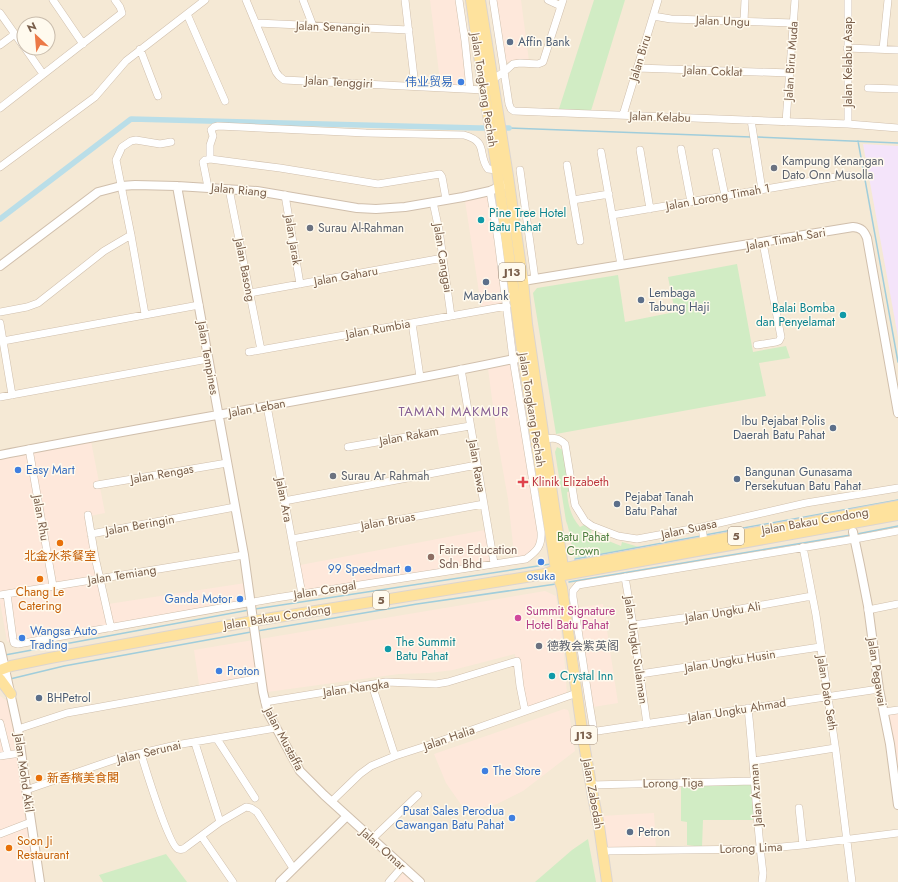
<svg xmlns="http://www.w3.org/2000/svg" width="898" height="882" font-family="Jost,'Noto Sans SC',sans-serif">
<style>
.residential{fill:#f5e9d5;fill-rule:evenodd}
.commercial{fill:#fee8db}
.education{fill:#f4e4fa}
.green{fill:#d1ecc4}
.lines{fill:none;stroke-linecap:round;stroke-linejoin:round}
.stream{stroke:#a0cddb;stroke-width:1.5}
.canal{stroke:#badee8;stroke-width:5.5}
.minor-casing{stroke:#d0bfac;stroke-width:8}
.tertiary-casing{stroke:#d0bfac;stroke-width:10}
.primary-casing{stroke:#dcd5d0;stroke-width:12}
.minor{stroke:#fff;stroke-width:7}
.tertiary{stroke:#fff;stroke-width:8}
.primary{stroke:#fee29d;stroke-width:10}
.service-dot{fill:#5c6f8a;stroke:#fffaee;stroke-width:1.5}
.shop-dot{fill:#3f7fe0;stroke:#fffaee;stroke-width:1.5}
.worship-dot{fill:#6b7280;stroke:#fffaee;stroke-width:1.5}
.culture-dot{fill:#0f9aa8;stroke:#fffaee;stroke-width:1.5}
.health-dot{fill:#e0444e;stroke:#fffaee;stroke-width:1.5}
.food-dot{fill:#e8710a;stroke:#fffaee;stroke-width:1.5}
.education-dot{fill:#8d6e63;stroke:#fffaee;stroke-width:1.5}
.hotel-dot{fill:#d1479c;stroke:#fffaee;stroke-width:1.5}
.labels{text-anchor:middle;stroke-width:3;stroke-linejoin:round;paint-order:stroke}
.shield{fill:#fffaee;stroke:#a18d7b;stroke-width:1}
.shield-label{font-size:11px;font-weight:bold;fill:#795e4a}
.street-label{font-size:12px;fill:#795e4a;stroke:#fffaee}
.service-label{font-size:12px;fill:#4e5e75;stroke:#fffaee;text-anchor:start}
.shop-label{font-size:12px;fill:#366cbe;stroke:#fffaee;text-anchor:end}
.worship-label{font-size:12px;fill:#5b616d;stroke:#fffaee;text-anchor:start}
.culture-label{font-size:12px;fill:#0d838f;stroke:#fffaee;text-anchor:start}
.health-label{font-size:12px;fill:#be3a42;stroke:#fffaee;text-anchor:start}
.park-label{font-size:12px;fill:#4e7f41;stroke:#fffaee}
.education-label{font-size:12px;fill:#785e54;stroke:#fffaee;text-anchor:start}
.food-label{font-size:12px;fill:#c56008;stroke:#fffaee}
.hotel-label{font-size:12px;fill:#b23c85;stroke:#fffaee;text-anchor:start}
.neighbourhood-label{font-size:13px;letter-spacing:1px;fill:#886195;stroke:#fffaee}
</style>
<rect width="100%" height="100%" fill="#fdf6e7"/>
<path class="residential" d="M0,0H898V882H0ZM24,24H48V48H24Z"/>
<path class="commercial" d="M430,0H461L473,91L441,89Z
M491,0H521L529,61L500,62Z
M490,188L509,307L482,312L464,194Z
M515,355L541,547L515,563L508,499L497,437L487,361Z
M90,436L105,513L90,516L108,604L252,582L254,605L17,646L7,641L0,602V451Z
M490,529L496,565L301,596L295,566Z
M545,591L556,596L564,654L567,694L522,710L518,688L515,654L453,670L429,673L399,674L260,693L258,681L200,691L194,650Z
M603,604L618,703L587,708L573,608Z
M0,696L9,702L20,761L37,882H0Z
M898,708V809H895L880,710Z
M564,709L568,710L569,713L575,751L523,791L497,804L471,811H467L462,806L446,783L434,754Z
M654,813L656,849L606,848L601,816Z
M403,873L413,882H396Z"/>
<path class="education" d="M863,144L898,146V337Z"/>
<path class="green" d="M594,0H625L590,114L558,112Z
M737,264L753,352L786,346L790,358L759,363L766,396L556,434L533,293L537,288L618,275L625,322L675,312L668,277Z
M557,447L563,450L571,491L567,492C568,505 571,517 580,527L584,525L592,529L591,534L621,546L622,542L639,547L575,558C570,546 571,533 566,521L555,452Z
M753,784V820H703L702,847L687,845V822L681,821V787Z
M588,839L596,882H535L572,850Z
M166,854L187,882H103L99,875Z"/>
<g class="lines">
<path class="stream" d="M509,128L751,137
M757,137L898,143
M858,141L898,362
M857,534L898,526
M705,535L898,500
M575,559L701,536
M569,582L851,535
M255,609L551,564
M257,631L417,604L556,584
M5,655L249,610
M10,679L64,666L251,632"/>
<path class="canal" d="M0,219L131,119L479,128H509"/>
<defs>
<path id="minor" d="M53,0L83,44
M246,0L276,72L279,76L284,80L484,90
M303,0L313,26
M405,0L415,86
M459,0L465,41L470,89
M493,0L509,104L511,109L514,111L848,124L898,128
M548,0L561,6
M0,13L24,47
M187,14L225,101
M653,16L671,19L794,23
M744,21L745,0
M257,23L409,30
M0,45L15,34
M25,48L43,74
M847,48L898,50
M140,49L158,96
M883,49L888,0
M637,68L790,73
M493,79L504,72L513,64L520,63L538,64L543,62L563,0
M868,88L898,89
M0,108L122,13L120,7L115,0
M623,115L658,0
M751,120L762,190
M786,122L795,0
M848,124V0
M681,149L691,202
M640,150L650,209
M601,152L621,265
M716,152L725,196
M210,159V145L213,136L211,130L214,127L218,126L366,133L464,135C489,142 477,154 488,169L497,170
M567,165L580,241
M0,167L95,97L126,61L205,0
M520,170L535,279
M208,187L203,162L205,160L210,159L280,168L378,184L440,174L442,177L446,199
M229,189L261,350
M285,195L300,284
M573,200L609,194
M433,202L439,230L451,316
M612,215L848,175
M250,293L443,258
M0,312L27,307L38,303L104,251L131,235
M145,314L131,235L116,160L122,147L131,141L136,140L160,144L171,142
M0,323L12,395
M412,323L420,377
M3,341L199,305
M757,345L776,342L779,341L781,337L763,243
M249,352L507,306
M461,369L494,563
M0,397L208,359
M267,406L302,594
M544,439C553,438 558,437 565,444L575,505L585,521L592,526L618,536L637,539L702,527L806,503L898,488
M348,447L470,426
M29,449L53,586
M97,485L227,463
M284,501L477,465
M88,515L95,557L111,628
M702,527L704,542
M91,534L235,507
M292,539L484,504
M803,547L816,615L836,752L852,882
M625,577L633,625L647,724
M7,594L13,639L14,643L18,644L276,598L526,559C537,551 542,546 541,532L513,359L498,240L490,191
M0,595L244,555
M868,610L898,604
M633,625L718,613L812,596
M640,674L820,647
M372,685L395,756
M265,702L386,682L436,684L448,682L517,661L520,686L525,711
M748,708C754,763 756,818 763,873L762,882
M884,712L898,710
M0,723L8,755
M18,729L67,713L261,678
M594,732L590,708L573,597V591L578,585L855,539L898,531
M584,733L879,689
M217,739L255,798
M195,743L220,822
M141,754C145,767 169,846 178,849C181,850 184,849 186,847L220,822L246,807L251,808L257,812L293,868
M0,756L21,753
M754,761L835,748
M591,785L754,781
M26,790L116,759L176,745L276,728
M332,801L360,774L371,766L395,756L429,745L577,693
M799,808L803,845
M0,834L31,822
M202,837L233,882
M372,839L418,795
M603,851L760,849L803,845L898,833
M389,882L403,866"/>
<path id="tertiary" d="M177,186L244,555L263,692L268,713L300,771L324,795L420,882
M0,266L98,192L121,186L135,185L177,186L257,191L357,208L376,209L405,207L463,197L490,191L503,185
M523,281L853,227C862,228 864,231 867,238L898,413
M0,455C174,421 350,394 523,357
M853,532L860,565L868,606L879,689L890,744L898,805
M0,646L18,729L25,781L40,882
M280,882L347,816"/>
<path id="primary" d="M471,0L484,90L497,170L523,357L556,570L562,588L584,744L593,796L599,826L607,882
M480,0L508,176L523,281L527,324L564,574
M558,576L898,515
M0,670L11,666L50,658L253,621L545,574L556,570L575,566L898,506
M0,679L11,694"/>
</defs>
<use href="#minor" class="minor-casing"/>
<use href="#tertiary" class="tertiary-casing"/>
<use href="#primary" class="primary-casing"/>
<use href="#minor" class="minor"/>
<use href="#tertiary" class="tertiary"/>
<use href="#primary" class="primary"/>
</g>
<g class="service-dot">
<circle cx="510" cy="42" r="4"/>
<circle cx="486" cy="282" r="4"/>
<circle cx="641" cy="300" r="4"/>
<circle cx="833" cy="428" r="4"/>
<circle cx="737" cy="479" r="4"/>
<circle cx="617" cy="504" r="4"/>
<circle cx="39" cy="698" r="4"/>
<circle cx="630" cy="832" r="4"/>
</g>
<g class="shop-dot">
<circle cx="461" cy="82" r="4"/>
<circle cx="18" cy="470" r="4"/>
<circle cx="541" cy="562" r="4"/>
<circle cx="408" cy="569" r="4"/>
<circle cx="240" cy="599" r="4"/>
<circle cx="22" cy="638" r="4"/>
<circle cx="219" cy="671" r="4"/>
<circle cx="485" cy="771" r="4"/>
<circle cx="512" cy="818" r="4"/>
</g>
<g class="worship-dot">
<circle cx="774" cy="168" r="4"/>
<circle cx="310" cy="228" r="4"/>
<circle cx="333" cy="476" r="4"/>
<circle cx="539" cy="646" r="4"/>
</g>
<g class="culture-dot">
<circle cx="481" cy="220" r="4"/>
<circle cx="843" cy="315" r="4"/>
<circle cx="388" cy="649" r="4"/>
<circle cx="552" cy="676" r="4"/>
</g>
<path class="health-dot" d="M521 476h4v4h4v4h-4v4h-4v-4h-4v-4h4z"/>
<g class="food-dot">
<circle cx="60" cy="543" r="4"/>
<circle cx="40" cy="579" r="4"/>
<circle cx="39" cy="778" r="4"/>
<circle cx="9" cy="848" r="4"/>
</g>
<circle class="education-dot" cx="431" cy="557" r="4"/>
<circle class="hotel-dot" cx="518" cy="618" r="4"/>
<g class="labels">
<g class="shield">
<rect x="499" y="263" width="26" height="18" rx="3"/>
<rect x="728" y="527" width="16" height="18" rx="3"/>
<rect x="373" y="591" width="16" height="18" rx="3"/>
<rect x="571" y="726" width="26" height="18" rx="3"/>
</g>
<g class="shield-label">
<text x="512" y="276">J13</text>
<text x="736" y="540">5</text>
<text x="381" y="604">5</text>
<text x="584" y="739">J13</text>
</g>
<g class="street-label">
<text transform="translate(723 21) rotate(2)" y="4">Jalan Ungu</text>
<text transform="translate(333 27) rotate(2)" y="4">Jalan Senangin</text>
<text transform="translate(640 58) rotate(-73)" y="4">Jalan Biru</text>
<text transform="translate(791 61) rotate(-86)" y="4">Jalan Biru Muda</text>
<text transform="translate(848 62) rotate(-90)" y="4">Jalan Kelabu Asap</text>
<text transform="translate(713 71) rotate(2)" y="4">Jalan Coklat</text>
<text transform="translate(339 82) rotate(3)" y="4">Jalan Tenggiri</text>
<text transform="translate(484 90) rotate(81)" y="4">Jalan Tongkang Pechah</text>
<text transform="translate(660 117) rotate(2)" y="4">Jalan Kelabu</text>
<text transform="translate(239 190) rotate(5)" y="4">Jalan Riang</text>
<text transform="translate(718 197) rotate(-10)" y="4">Jalan Lorong Timah 1</text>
<text transform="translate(786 239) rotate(-10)" y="4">Jalan Timah Sari</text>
<text transform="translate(293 240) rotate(81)" y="4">Jalan Jarak</text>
<text transform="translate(443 258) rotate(81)" y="4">Jalan Canggai</text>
<text transform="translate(245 270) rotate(79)" y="4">Jalan Basong</text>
<text transform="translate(346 276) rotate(-10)" y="4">Jalan Gaharu</text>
<text transform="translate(378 329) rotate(-10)" y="4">Jalan Rumbia</text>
<text transform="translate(208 358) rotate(80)" y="4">Jalan Tempines</text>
<text transform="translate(257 408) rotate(-10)" y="4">Jalan Leban</text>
<text transform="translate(532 410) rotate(81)" y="4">Jalan Tongkang Pechah</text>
<text transform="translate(409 436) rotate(-10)" y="4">Jalan Rakam</text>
<text transform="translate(477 466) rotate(80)" y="4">Jalan Rawa</text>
<text transform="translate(162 474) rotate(-10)" y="4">Jalan Rengas</text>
<text transform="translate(284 500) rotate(79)" y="4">Jalan Ara</text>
<text transform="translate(41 518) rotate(80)" y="4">Jalan Rhu</text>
<text transform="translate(388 521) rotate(-10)" y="4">Jalan Bruas</text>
<text transform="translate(815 521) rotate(-10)" y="4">Jalan Bakau Condong</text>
<text transform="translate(140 525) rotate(-10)" y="4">Jalan Beringin</text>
<text transform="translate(689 529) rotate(-12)" y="4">Jalan Suasa</text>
<text transform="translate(122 575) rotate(-9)" y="4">Jalan Temiang</text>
<text transform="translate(325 590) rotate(-9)" y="4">Jalan Cengal</text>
<text transform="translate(723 612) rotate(-9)" y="4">Jalan Ungku Ali</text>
<text transform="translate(277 617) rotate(-9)" y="4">Jalan Bakau Condong</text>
<text transform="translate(636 650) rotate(82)" y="4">Jalan Ungku Sulaiman</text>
<text transform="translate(730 661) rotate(-9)" y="4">Jalan Ungku Husin</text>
<text transform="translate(877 672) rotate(81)" y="4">Jalan Pegawai</text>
<text transform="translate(356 688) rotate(-8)" y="4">Jalan Nangka</text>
<text transform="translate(827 693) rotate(81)" y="4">Jalan Dato Seth</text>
<text transform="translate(737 710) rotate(-9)" y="4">Jalan Ungku Ahmad</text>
<text transform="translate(449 738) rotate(-19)" y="4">Jalan Halia</text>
<text transform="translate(284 739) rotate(62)" y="4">Jalan Mustaffa</text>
<text transform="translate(149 752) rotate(-13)" y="4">Jalan Serunai</text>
<text transform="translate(24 773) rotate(82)" y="4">Jalan Mohd Akil</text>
<text transform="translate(673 783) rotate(-1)" y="4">Lorong Tiga</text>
<text transform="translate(593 794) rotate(80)" y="4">Jalan Zabedah</text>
<text transform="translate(756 795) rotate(-94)" y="4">Jalan Azman</text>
<text transform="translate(751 848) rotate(-2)" y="4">Lorong Lima</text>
<text transform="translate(383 849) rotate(42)" y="4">Jalan Omar</text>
</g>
<g class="service-label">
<text x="518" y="46">Affin Bank</text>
<text x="649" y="297">Lembaga<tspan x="649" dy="14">Tabung Haji</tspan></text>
<text x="486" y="300" text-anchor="middle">Maybank</text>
<text x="825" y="425" text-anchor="end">Ibu Pejabat Polis<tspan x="825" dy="14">Daerah Batu Pahat</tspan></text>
<text x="745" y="476">Bangunan Gunasama<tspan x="745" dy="14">Persekutuan Batu Pahat</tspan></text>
<text x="625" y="501">Pejabat Tanah<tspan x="625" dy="14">Batu Pahat</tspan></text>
<text x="47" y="702">BHPetrol</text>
<text x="638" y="836">Petron</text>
</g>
<g class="shop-label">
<text x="453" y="86">伟业贸易</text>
<text x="26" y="474" text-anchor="start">Easy Mart</text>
<text x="400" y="573">99 Speedmart</text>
<text x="541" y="580" text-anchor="middle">osuka</text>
<text x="232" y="603">Ganda Motor</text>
<text x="30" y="635" text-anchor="start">Wangsa Auto<tspan x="30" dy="14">Trading</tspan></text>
<text x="227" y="675" text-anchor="start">Proton</text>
<text x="493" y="775" text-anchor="start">The Store</text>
<text x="504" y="815">Pusat Sales Perodua<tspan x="504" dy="14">Cawangan Batu Pahat</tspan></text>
</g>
<g class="worship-label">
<text x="782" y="165">Kampung Kenangan<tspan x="782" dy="14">Dato Onn Musolla</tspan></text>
<text x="318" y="232">Surau Al-Rahman</text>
<text x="341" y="480">Surau Ar Rahmah</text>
<text x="547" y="650">德教会紫英阁</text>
</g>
<g class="culture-label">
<text x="489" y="217">Pine Tree Hotel<tspan x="489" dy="14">Batu Pahat</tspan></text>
<text x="835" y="312" text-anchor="end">Balai Bomba<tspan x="835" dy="14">dan Penyelamat</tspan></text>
<text x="396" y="646">The Summit<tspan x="396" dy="14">Batu Pahat</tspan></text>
<text x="560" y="680">Crystal Inn</text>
</g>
<g class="health-label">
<text x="532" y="486">Klinik Elizabeth</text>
</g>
<g class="park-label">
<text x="583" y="541">Batu Pahat<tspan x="583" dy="14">Crown</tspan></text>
</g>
<g class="education-label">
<text x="439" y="554">Faire Education<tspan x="439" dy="14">Sdn Bhd</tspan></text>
</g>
<g class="food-label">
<text x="60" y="560">北金水茶餐室</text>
<text x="40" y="596">Chang Le<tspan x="40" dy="14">Catering</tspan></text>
<text x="47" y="782" text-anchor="start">新香檳美食閣</text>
<text x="17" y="845" text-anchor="start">Soon Ji<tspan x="17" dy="14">Restaurant</tspan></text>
</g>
<g class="hotel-label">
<text x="526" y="615">Summit Signature<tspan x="526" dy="14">Hotel Batu Pahat</tspan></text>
</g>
<g class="neighbourhood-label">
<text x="454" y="416">TAMAN MAKMUR</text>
</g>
</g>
<g transform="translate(36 36) rotate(334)"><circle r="19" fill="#fffaee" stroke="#c9bcac"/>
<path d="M0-3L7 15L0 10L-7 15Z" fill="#ec7947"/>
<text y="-6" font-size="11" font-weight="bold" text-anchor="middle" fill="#795e4a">N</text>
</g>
</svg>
